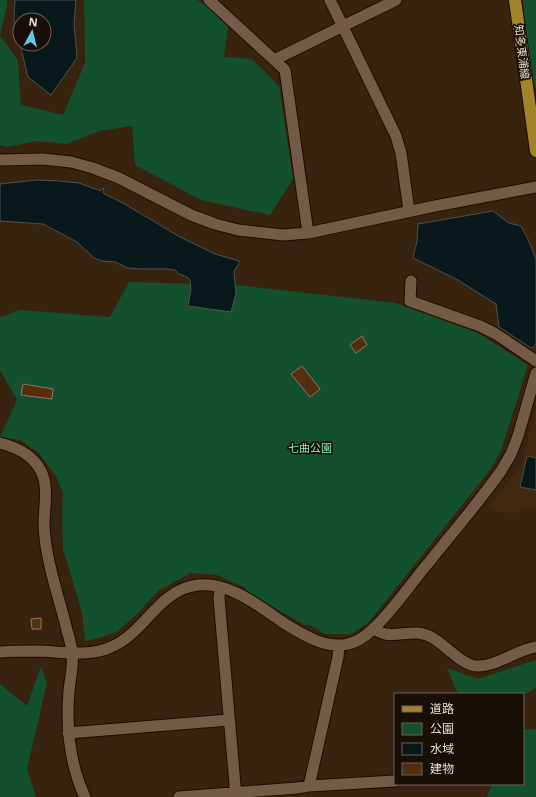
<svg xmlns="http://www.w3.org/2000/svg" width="536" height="797" font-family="'Noto Sans','Noto Sans JP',sans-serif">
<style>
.built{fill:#42280e}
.green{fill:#13512e}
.water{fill:#08181b;stroke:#4c5352;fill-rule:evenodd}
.building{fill:#532f10;stroke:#927763}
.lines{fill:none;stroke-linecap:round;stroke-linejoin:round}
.minor-casing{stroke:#1e0c00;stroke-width:13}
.major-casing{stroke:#1e0c00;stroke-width:14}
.minor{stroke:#735b45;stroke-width:11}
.major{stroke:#a1842a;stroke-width:12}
.labels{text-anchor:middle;stroke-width:3.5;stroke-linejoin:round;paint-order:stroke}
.street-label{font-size:11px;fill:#ecded2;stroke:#180f07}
.park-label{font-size:11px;fill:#82f2aa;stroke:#180f07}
</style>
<rect width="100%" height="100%" fill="#38230f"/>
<path class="built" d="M536,407V509H527L518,513L498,512L489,506L521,465Z"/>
<path class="green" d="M0,0H7V4L0,36L18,60L21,105L63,115L85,63L84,0H197L209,7L228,27L224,57L252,59L279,86L293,179L270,215L201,200L135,165L132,126L99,131L67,144L37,141L7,147L0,145Z
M523,0H536V88C528,76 525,18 523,0Z
M129,282L237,285L396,303L478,333L528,365L501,451L490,470L369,622L351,634H325L310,625H305L247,593L246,588L217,575L190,573L158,591L137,614L118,631L99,638L85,641L82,612L63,549L62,511L63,494L56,476L39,453L20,440L0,437L17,400L0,370V317L20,310L110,317Z
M536,660V688L523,695V694H458L447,668L478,679Z
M41,666L47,683L27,769L36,797H0V684L27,706Z
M536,729V797H487L492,784H523V730Z"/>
<path class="water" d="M15,0H76L74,24L77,58L51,95L28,77L14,20ZM20,20H44V44H20Z
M37,180L59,181L79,183L101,191L103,188L104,189L103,193L123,203L180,237L215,254L239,261V264L234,271L236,293L231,312L188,306L191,289L190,280L187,277L179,274L175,270L168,269H141L128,268L115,262L102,261L94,258L77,242L43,224L0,221V184Z
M493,211L509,223L521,226L528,239L536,259V343L535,346L531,348L499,327L496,304L458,280L413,258L417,241L418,224Z
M527,456L536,458V490L520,487Z"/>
<path class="building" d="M362,336L367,345L356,353L350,345Z
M302,366L320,389L310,397L291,374Z
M23,384L53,389L52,399L21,395Z
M41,618V629H32L31,619Z"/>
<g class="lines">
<defs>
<path id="minor" d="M209,0L285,70L308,233
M330,0L396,136L401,153L409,211
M274,60L396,0
M0,160L43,159L71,162L93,168L119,178L191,215L215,224L238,230L283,235L308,233L435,206L536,187
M411,281L410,301L480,326L496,334L536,361
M0,443C16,447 33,455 41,471C49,487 44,507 44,525C45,556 57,592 65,622C67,632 71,642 72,652C74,664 70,679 69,691C66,728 69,763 85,797
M220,587L219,598L236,797
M374,629C377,631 381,633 385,634C400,637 415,628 431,637C445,644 461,665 477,666C496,667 516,650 536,647
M0,652C14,651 27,651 40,651C63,652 90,657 111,647C145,633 159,589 198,585C232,582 261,608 287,625C305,636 326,649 348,644C358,642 367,635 374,628C395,608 411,583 430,561C454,531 479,502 501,471L511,454L518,436L536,373
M68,733L229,720
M309,786L338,657L339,645
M179,797L297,788L309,786L395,781"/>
<path id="major" d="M515,0L536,151"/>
</defs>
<use href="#minor" class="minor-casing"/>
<use href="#major" class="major-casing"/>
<use href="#minor" class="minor"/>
<use href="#major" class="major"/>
</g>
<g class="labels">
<g class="street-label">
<text transform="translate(522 52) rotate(83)" y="4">知多東浦線</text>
</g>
<g class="park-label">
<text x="310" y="452">七曲公園</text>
</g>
</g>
<rect x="394" y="693" width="130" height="92" fill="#180f07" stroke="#6d6258"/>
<rect x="402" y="706" width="20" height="6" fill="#a1842a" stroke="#6d6258"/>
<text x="430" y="713" font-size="12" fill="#ecded2">道路</text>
<rect x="402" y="723" width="20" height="12" fill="#13512e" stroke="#6d6258"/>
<text x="430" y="733" font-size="12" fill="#ecded2">公園</text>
<rect x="402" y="743" width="20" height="12" fill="#08181b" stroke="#6d6258"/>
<text x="430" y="753" font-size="12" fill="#ecded2">水域</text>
<rect x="402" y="763" width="20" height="12" fill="#532f10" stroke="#6d6258"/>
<text x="430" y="773" font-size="12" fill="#ecded2">建物</text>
<g transform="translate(32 32) rotate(7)"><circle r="19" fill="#180f07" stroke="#6d6258"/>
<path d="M0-3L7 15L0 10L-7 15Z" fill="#64c5ee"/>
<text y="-6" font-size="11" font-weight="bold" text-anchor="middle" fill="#ecded2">N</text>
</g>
</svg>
